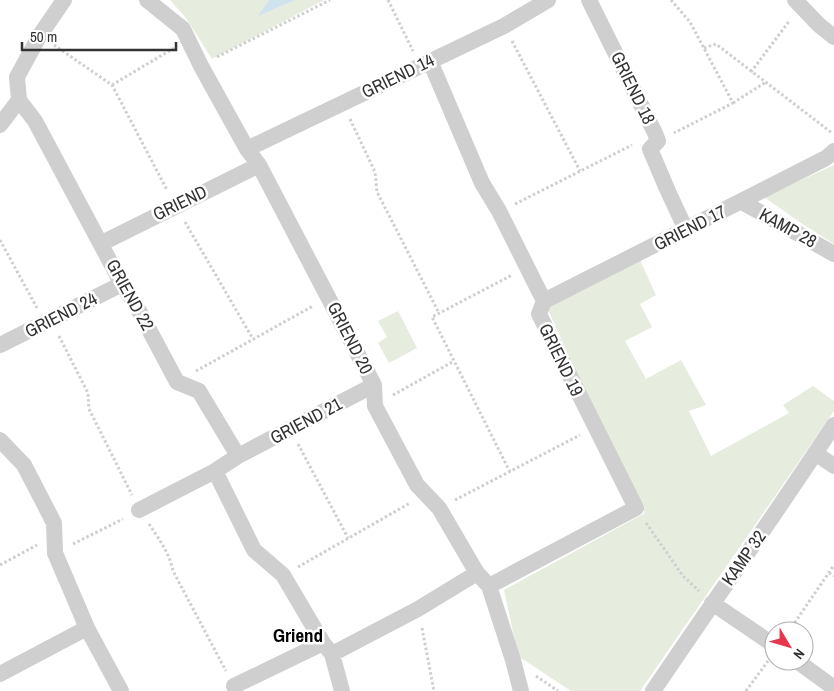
<svg xmlns="http://www.w3.org/2000/svg" width="834" height="691" font-family="'Archivo Narrow',sans-serif">
<style>
.green{fill:#e6ecde}
.water{fill:#cee3ee}
.lines{fill:none;stroke-linecap:round;stroke-linejoin:round}
.path{stroke:#cfcfcf;stroke-width:3;stroke-dasharray:2.5 2.5;stroke-linecap:butt}
.minor{stroke:#cfcfcf;stroke-width:16}
.labels{text-anchor:middle;stroke-width:5;stroke-linejoin:round;paint-order:stroke}
.street-label{font-size:18px;fill:#323232;stroke:#fff}
.neighbourhood-label{font-size:19px;font-weight:bold;fill:#000;stroke:#fff}
</style>
<rect width="100%" height="100%" fill="#fff"/>
<path class="green" d="M170,0H269L259,15L295,0H324L212,59L186,18Z
M834,165V244L798,221L764,197Z
M640,260L656,295L640,304L652,327L625,341L646,379L681,360L706,405L689,411L711,456L789,413L783,405L813,386L834,401V411L640,691H571L518,656L504,590L645,513L590,402L549,312V306Z
M398,311L417,348L389,363L378,343L387,337L378,321Z"/>
<path class="water" d="M269,0H295L258,16Z"/>
<g class="lines">
<path class="path" d="M388,0L413,51
M671,0L690,22L733,103L674,133
M512,41L580,171
M54,45L112,85L167,190
M704,48L716,44L832,133
M217,57L330,0
M751,72L790,20
M112,85L174,48
M733,103L766,82
M350,119L375,172L377,192L439,313
M515,204L632,145
M185,222L253,339
M0,240L37,308
M59,336L88,393L89,409L132,495
M196,371L313,306
M393,395L454,361
M298,444L348,538
M510,472L432,317L512,275
M455,500L580,435
M646,523L683,576L699,591
M149,524C159,539 170,554 173,571L226,671
M73,544L123,519
M0,565L37,545
M298,567L410,503
M829,573L834,576
M422,628L434,691
M789,631L834,565
M536,676L558,691
M746,691L768,661"/>
<path class="minor" d="M147,0L183,29L201,66L247,149L259,165L374,385L375,406L417,485L439,508L477,573L489,586L513,660L521,691
M589,0L655,133L658,141L650,149L667,189L686,230
M795,0L819,25L834,37
M430,61L482,183L499,211L544,301L539,314L636,508L489,586
M19,100L35,121L122,284L137,307L177,382L199,391L238,456L215,471L254,550L283,575L323,643L332,654L342,691
M0,125L19,100L17,77L40,35L64,0
M247,149L504,26L548,0
M742,202L834,254
M102,243L259,165
M544,301L826,158L834,151
M0,345L122,284
M0,440L24,465L54,523L55,553L87,628L121,691
M815,453L834,466
M238,456L374,385
M139,510L215,471
M712,603L774,645
M332,654L418,609L477,573
M797,661L834,688
M0,674L87,628
M234,686L323,643
M653,691C713,602 775,515 834,425"/>
</g>
<g class="labels">
<g class="street-label">
<text transform="translate(398 76) rotate(-26)" y="6">GRIEND 14</text>
<text transform="translate(633 88) rotate(64)" y="6">GRIEND 18</text>
<text transform="translate(180 203) rotate(-26)" y="6">GRIEND</text>
<text transform="translate(690 228) rotate(-27)" y="6">GRIEND 17</text>
<text transform="translate(788 228) rotate(29)" y="6">KAMP 28</text>
<text transform="translate(130 295) rotate(61)" y="6">GRIEND 22</text>
<text transform="translate(61 315) rotate(-27)" y="6">GRIEND 24</text>
<text transform="translate(350 338) rotate(63)" y="6">GRIEND 20</text>
<text transform="translate(561 360) rotate(64)" y="6">GRIEND 19</text>
<text transform="translate(306 421) rotate(-28)" y="6">GRIEND 21</text>
<text transform="translate(744 558) rotate(-55)" y="6">KAMP 32</text>
</g>
<g class="neighbourhood-label">
<text x="298" y="642">Griend</text>
</g>
</g>
<g transform="translate(789 646) rotate(128)"><circle r="24" fill="#ffffff" stroke="#adadad"/>
<path d="M0-4L9 19L0 12L-9 19Z" fill="#e7374d"/>
<text y="-8" font-size="14" font-weight="bold" text-anchor="middle" fill="#323232">N</text>
</g>
<path d="M22 42v8h154v-8" fill="none" stroke="#323232" stroke-width="2.5"/>
<text x="30" y="42" font-size="15" fill="#323232" stroke="#ffffff" stroke-width="4" paint-order="stroke">50 m</text>
</svg>
